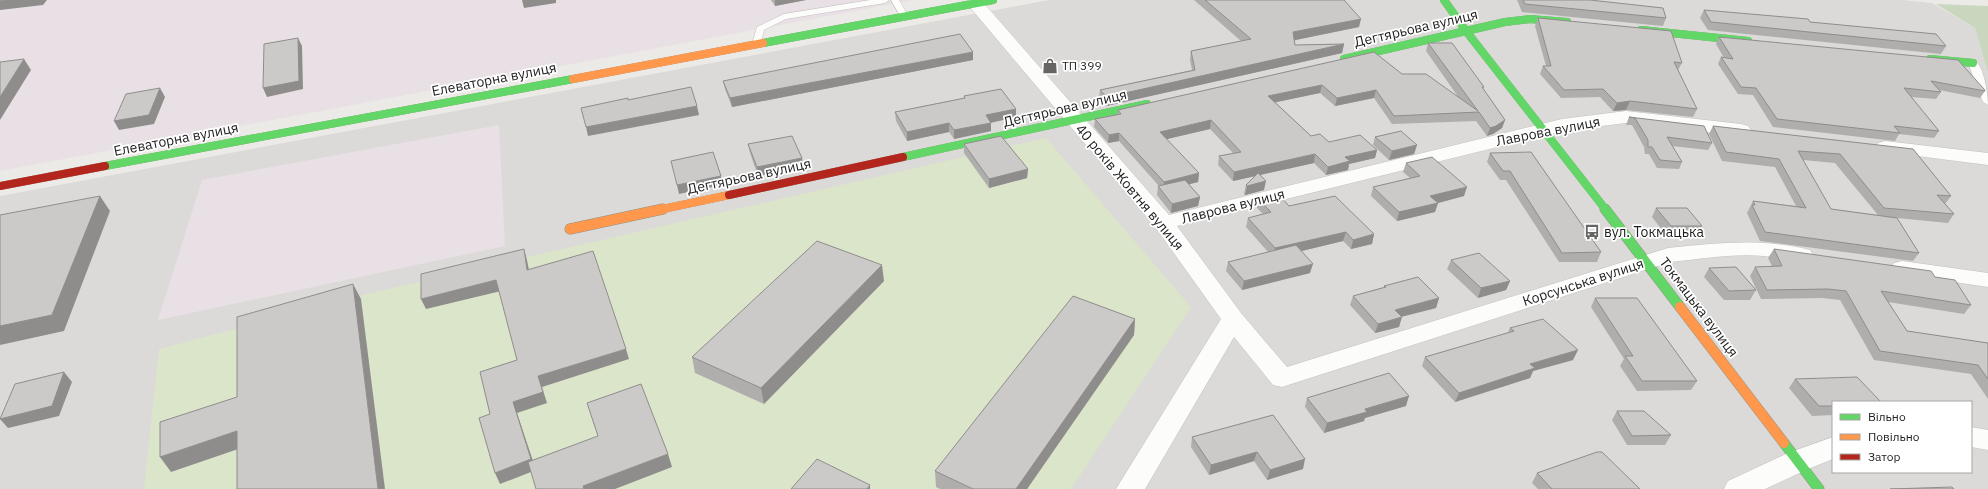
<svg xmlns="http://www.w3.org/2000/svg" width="1988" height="489" font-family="'IBM Plex Sans',sans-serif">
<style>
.residential{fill:#dbdad8;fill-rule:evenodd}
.industrial{fill:#e9e0e5}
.grass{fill:#dbe5c9}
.forest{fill:#cad7bf}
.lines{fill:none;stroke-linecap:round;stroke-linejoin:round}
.lane-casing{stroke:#c2c1bf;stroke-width:1}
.street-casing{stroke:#c2c1bf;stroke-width:1}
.fast-far1-casing{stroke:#939381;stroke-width:8}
.fast-casing{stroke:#939381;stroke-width:11}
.slow-far1-casing{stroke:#939381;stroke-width:8}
.slow-casing{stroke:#939381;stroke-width:11}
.jam-casing{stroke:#939381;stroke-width:8}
.lane{fill:#fcfcfb;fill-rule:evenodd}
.street{fill:#fcfcfb;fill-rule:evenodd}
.fast-far1{stroke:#63d668;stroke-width:8}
.fast{stroke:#63d668;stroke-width:10}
.slow-far1{stroke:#ff974d;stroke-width:8}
.slow{stroke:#ff974d;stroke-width:10}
.jam{stroke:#b3261e;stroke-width:8}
.wall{fill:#afaeac;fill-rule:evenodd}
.shaded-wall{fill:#8f8d8c}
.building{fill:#cccac8;stroke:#8f8d8c}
.labels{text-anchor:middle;stroke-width:3.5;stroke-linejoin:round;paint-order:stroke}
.far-poi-label{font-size:12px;fill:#1e1e1e;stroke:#fff;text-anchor:start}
.street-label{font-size:14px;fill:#1e1e1e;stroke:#fff}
.poi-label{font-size:14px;fill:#1e1e1e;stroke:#fff;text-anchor:start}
</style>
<rect width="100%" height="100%" fill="#eceae7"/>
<path class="residential" d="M1049,0H1903L1932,3L1975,28L1988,73V489H0V196ZM1833,402H1971V472H1833Z"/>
<path class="industrial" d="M0,0H914L0,171Z
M499,125L505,246L158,320L202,180Z"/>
<path class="grass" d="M1046,138L1191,307L1071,489H144L159,349L371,293Z"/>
<path class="forest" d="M1936,4L1988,6V73L1975,28Z"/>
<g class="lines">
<defs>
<path id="lane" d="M870,0H889L885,3L786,19L764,30L760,46L757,47L752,44L757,27L784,14Z
M891,0H899L909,17L908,19H902Z
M1973,60C1984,63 1988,95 1988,105L1983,102L1968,63Z"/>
<path id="street" d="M969,0H981L1169,215L1562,119L1626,111L1741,124L1748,126L1751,130L1748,134L1741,136L1626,123L1562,131L1177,226L1241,313L1287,367L1668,248C1715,243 1763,238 1810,250L1813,255L1810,260C1795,264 1779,257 1764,256C1733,253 1701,259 1670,262L1282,387L1273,385L1234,337L1145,489H1116L1221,319L1156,228L969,6L967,3Z
M1885,141L1988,153V165L1878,151L1875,147L1878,143Z
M1902,261L1988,273V287L1894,273L1891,268L1894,263Z
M1971,427L1988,430V450L1971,447Z
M1833,437V459L1808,469L1765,489H1724L1728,481L1788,453Z"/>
<path id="fast-far1" d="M1444,0L1466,31L1606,210
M1641,30L1748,41
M763,43L993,0
M1344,59L1505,22L1530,19L1567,22
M1930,59L1973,63
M903,157L1147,104
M105,166L573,79"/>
<path id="fast" d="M1605,209L1680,307
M1784,443L1819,489"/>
<path id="slow-far1" d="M573,79L763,43
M658,210L729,195"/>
<path id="slow" d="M570,229L663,209
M1680,307L1784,443"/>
<path id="jam" d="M0,186L105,166
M729,195L903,157"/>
</defs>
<use href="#lane" class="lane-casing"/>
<use href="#street" class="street-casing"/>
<use href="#fast-far1" class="fast-far1-casing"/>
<use href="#fast" class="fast-casing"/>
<use href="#slow-far1" class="slow-far1-casing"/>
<use href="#slow" class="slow-casing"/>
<use href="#jam" class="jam-casing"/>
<use href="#lane" class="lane"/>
<use href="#street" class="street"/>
<use href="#fast-far1" class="fast-far1"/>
<use href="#fast" class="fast"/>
<use href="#slow-far1" class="slow-far1"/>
<use href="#slow" class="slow"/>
<use href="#jam" class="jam"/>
</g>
<path class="wall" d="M771,0H806L775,6Z
M1194,0H1344L1359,27L1294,40L1295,45L1344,44L1342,53L1106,106L1099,98L1100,90L1192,70L1190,60L1191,51L1241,41Z
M1517,0H1590L1666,18L1663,26L1522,12Z
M1704,10L1810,22L1946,46L1941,54L1708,30L1700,18Z
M1538,18L1682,63L1678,70L1697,109L1693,117L1626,110L1613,111L1600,97L1561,98L1540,74L1543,66H1546L1535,26Z
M1719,37L1985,91L1980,98L1939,90L1941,92L1936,99L1911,97L1939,131L1934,138L1899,134L1895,141L1773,127L1753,95L1738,94L1718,64L1721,57L1724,58L1716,44Z
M1428,43L1484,87L1483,89L1505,120L1502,128L1493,134L1487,136L1476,121L1392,124L1374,98L1335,106L1320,93L1275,102L1311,136L1329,142L1377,150L1375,158L1349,164L1348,170L1326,175L1314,163L1260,175L1264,190L1245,195L1244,194L1246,185L1256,176L1233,181L1218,165L1219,156L1233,153L1210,129L1166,139L1199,173L1198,182L1189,184L1200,197L1198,206L1171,213L1157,195L1158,186H1159L1119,141L1108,143L1094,127L1095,119L1118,114V110L1402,74L1459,98L1426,51Z
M973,52V60L732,107L725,89L723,81Z
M964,96L1016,117L991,122V131L954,139L949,132L907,141L896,121L895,112L964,98Z
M1629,117L1704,126L1712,143L1708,150L1672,146L1682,162L1679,169L1657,168L1649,154H1645L1644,147L1632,125H1626Z
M1713,126L1913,149L1951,196L1945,204L1954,214L1948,223L1897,218L1919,253L1913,261L1760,241L1747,213L1753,201L1796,206L1775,167L1722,161L1709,134ZM1803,160L1835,163L1878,215L1831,209Z
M1375,137L1417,145L1414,154L1389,160L1373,145Z
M748,144L802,158L803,166L758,176L750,153Z
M964,144L1028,169L1027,178L989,188L964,153Z
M1490,153L1601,252L1597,262H1559L1506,180H1500L1487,162Z
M1406,163L1464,196L1438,203L1435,212L1397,221L1371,196L1373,187L1410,178L1403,172Z
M1258,199L1289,206L1374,234L1372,244L1351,249L1343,241L1301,251L1310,273L1242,290L1226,271L1228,262L1268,252L1246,227L1248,218L1263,214L1257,208Z
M1656,208L1702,226L1698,235H1666L1652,217Z
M1774,249L1935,277L1971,305L1964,314L1888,302L1907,331L1988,343V399L1971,374L1874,360L1840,300L1822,298L1761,299L1750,276L1755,267L1772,266L1768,258Z
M1451,260L1510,281L1506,290L1478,298L1447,269Z
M1709,268L1756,290L1750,300H1724L1704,277Z
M884,281L764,404L695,373L692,357Z
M1384,286L1439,298L1436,308L1401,317L1399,327L1375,333L1350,305L1353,296L1384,287Z
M1595,298L1697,381L1691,390L1637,391L1620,366L1624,359L1591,307Z
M1135,319L1134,335L1027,489H940L936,487L935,471Z
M1510,328L1573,360L1533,371L1530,378L1455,402L1422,366L1425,357L1508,333Z
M1795,379L1833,402V415L1812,416L1789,388Z
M1307,398L1406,406L1365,418L1364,421L1324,433L1305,407Z
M1617,411L1671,435L1665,445H1627L1612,420Z
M1273,415L1303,469L1267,480L1254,461L1209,475L1191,447L1192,437Z
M1537,473L1640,489H1538L1532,483Z"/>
<path class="shaded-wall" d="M11,0H47L43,5L0,10V1Z
M522,0H556V3L524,8Z
M775,0H806L775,6Z
M1361,19L1359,27L1291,41L1293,32Z
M298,38L302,46L303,89L267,97L263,88Z
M1344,44L1342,53L1106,106L1107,97Z
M973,52V60L732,107L730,98Z
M24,59L31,70L0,120V97Z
M1322,85L1320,93L1267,104L1268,96Z
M160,88L165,97L154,124L119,130L114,121Z
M1376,90L1374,98L1335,106L1337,98Z
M1630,101L1626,110L1613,111L1617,103Z
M697,106L699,115L588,136L586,127Z
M1016,109V117L986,124V115Z
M1211,120L1210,129L1159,141L1160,132Z
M1505,120L1502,128L1493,134L1487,136L1490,128Z
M949,123V132L907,141V132Z
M991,123V131L954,139V130Z
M1119,133V141L1108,143L1109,135Z
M1417,145L1414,154L1389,160L1392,151Z
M1377,150L1375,158L1349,164L1348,170L1326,175L1328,167L1345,157Z
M1315,154L1314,163L1233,181L1234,172Z
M802,158L803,166L758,176L757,167Z
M1028,169L1027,178L989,188V179Z
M1199,173L1198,182L1163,191L1164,182Z
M721,176L722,185L679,194L677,185Z
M1266,181L1264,190L1245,195L1247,186Z
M1467,187L1464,196L1438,203L1435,212L1397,221L1399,212L1430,196Z
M100,196L110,211L64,331L0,345V326Z
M1200,197L1198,206L1171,213L1172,204Z
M1346,232L1343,241L1273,258L1275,248Z
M1374,234L1372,244L1351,249L1353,240Z
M524,249L527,260L531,280L527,270Z
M1313,264L1310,273L1242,290L1244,281Z
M882,265L884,281L764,404L761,388Z
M496,280L501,291L426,309L421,299Z
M1510,281L1506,290L1478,298L1481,288Z
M353,284L361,299L385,489H378Z
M1439,298L1436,308L1392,319L1395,310Z
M1402,317L1399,327L1375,333L1378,324Z
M1135,319L1134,335L1027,489H1016Z
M626,349L629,359L542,387L547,403L517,413L536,470L500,484L495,473L513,402L538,376Z
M1578,350L1573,360L1533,371L1530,378L1455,402L1459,393L1530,364Z
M64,372L72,382L59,416L8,428L0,419Z
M1409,396L1406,406L1365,418L1364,421L1324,433L1327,423L1365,409Z
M237,431L247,446L171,472L160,457Z
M1257,452L1254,461L1209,475L1211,465Z
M668,454L672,467L615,489H584L583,486Z
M1305,459L1303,469L1267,480L1270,470Z
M870,485V489H867Z"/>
<path class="building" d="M0,0H11L0,1Z
M1205,0H1344L1361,19L1293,32L1295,45L1344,44L1107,97L1100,90L1195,70L1191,51L1251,39Z
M1523,0H1590L1663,8L1666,18L1525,4Z
M1704,10L1808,19L1810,22L1936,34L1946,46L1711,22Z
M1538,18L1671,31L1682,63L1674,62L1697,109L1630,101L1617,103L1603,89L1564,90L1543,66H1551Z
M960,34L973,52L730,98L723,81Z
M1719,37L1958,60L1984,89L1985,91L1931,81L1941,92L1904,88L1939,131L1894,126L1900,133L1777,119L1756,88L1741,87L1721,57L1733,59Z
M298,38L299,81L263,88L264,44Z
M1428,43H1452L1484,87H1482L1505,120L1496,126L1490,128L1479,112L1394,116L1376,90L1337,98L1322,85L1268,96L1311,136L1320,134L1329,142L1360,135L1377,150L1345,157L1350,161L1328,167L1315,154L1234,172L1219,156L1241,152L1211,120L1160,132L1199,173L1164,182L1119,133L1109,135L1095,119L1121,114L1118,110L1374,52L1402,74H1426L1478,111Z
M24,59L0,97V62Z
M691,87L697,106L586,127L581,108L628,98V100Z
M160,88L149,115L114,121L126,94Z
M1001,89L1016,109L986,115L991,123L954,130L949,123L907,132L895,112L965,98L964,96Z
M1629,117L1704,126L1712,143L1667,137L1682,162L1660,160L1652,147H1648V140L1635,118Z
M1713,126L1913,149L1951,196L1937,195L1954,214L1884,208L1840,154L1798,151L1831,209L1897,218L1919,253L1765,232L1752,205H1755L1753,201L1806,208L1779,159L1726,152Z
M1401,131L1417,145L1392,151L1375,137Z
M792,136L802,158L757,167L748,144Z
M1001,136L1028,169L989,179L964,144Z
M713,152L721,176L677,185L671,161Z
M1531,152L1601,252L1562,253L1510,171H1503L1490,153Z
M1432,157L1467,187L1430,196L1438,203L1399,212L1373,187L1420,176L1406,163Z
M1258,173L1266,181L1247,186L1246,185Z
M1185,180L1200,197L1172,204L1158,186Z
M1278,194L1289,206L1335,196L1374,234L1353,240L1346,232L1275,248L1248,218L1271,212L1258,199Z
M100,196L52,315L0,326V215Z
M1656,208H1687L1702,226H1671Z
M817,241L882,265L761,388L692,357Z
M1296,245L1313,264L1244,281L1228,262Z
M524,249L527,270L593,251L626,349L538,376L543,392L513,402L531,459L495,473L479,418L490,414L480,372L517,360L496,280L421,299V274Z
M1774,249L1931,271L1935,277L1955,280L1971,305L1881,291L1907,331L1988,343V379L1978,365L1880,351L1846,291L1828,289L1767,290L1755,267L1782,266Z
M1479,253L1510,281L1481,288L1451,260Z
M1736,267L1756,290L1729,291L1709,268Z
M1418,277L1439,298L1395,310L1402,317L1378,324L1353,296L1386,287L1384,286Z
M353,284L378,489H237V431L160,457V422L237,397V317Z
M1073,296L1135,319L1016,489H973L935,471Z
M1595,298H1637L1697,381H1642L1625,356H1633Z
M1543,319L1578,350L1530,364L1535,368L1459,393L1425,357L1514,331L1510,328Z
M64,372L52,406L0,419L15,384Z
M1389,373L1409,396L1365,409L1367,412L1327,423L1307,398Z
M1857,377L1881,402H1833V406H1819L1795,379Z
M641,384L668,454L583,486L584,489H536L528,462L598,436L587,403Z
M1617,411H1644L1671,435L1632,436Z
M1273,415L1305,459L1270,470L1257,452L1211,465L1192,437Z
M1597,452H1602L1640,489H1552L1537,473Z
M817,459L870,485L867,489H791Z
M1952,487L1954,489H1890Z"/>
<defs>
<symbol id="shop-bare" viewBox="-9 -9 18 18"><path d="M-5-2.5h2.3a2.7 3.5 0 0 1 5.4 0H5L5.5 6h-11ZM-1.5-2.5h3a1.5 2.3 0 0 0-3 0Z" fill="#666564" stroke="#fff" stroke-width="2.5" paint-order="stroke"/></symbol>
<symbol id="bus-bare" viewBox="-9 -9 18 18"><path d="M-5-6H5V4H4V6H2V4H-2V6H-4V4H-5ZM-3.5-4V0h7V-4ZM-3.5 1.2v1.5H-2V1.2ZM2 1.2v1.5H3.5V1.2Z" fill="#666564" stroke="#fff" stroke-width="2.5" paint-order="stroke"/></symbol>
</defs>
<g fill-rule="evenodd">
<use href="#shop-bare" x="1039" y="55" width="22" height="22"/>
<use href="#bus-bare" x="1581" y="221" width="22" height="22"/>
</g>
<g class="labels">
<g class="far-poi-label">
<text x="1062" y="70">ТП 399</text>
</g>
<g class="street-label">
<text transform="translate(1416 28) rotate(-13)" y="5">Дегтярьова вулиця</text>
<text transform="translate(494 79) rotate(-11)" y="5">Елеваторна вулиця</text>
<text transform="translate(1065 108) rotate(-13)" y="5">Дегтярьова вулиця</text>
<text transform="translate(1548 131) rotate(-11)" y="5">Лаврова вулиця</text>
<text transform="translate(176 139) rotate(-11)" y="5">Елеваторна вулиця</text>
<text transform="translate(749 176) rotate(-12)" y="5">Дегтярьова вулиця</text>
<text transform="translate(1130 187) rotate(50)" y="5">40 років Жовтня вулиця</text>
<text transform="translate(1233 206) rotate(-14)" y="5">Лаврова вулиця</text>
<text transform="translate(1583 282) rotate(-18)" y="5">Корсунська вулиця</text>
<text transform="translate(1699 307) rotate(53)" y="5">Токмацька вулиця</text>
</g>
<g class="poi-label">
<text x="1604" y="237">вул. Токмацька</text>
</g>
</g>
<rect x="1832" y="401" width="140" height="72" fill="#ffffff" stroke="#a5a5a5"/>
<rect x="1840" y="414" width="20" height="6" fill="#63d668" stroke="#a5a5a5"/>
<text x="1868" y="421" font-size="12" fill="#1e1e1e">Вільно</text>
<rect x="1840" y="434" width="20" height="6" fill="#ff974d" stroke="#a5a5a5"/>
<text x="1868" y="441" font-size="12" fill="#1e1e1e">Повільно</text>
<rect x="1840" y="454" width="20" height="6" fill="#b3261e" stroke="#a5a5a5"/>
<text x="1868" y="461" font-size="12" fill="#1e1e1e">Затор</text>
</svg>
